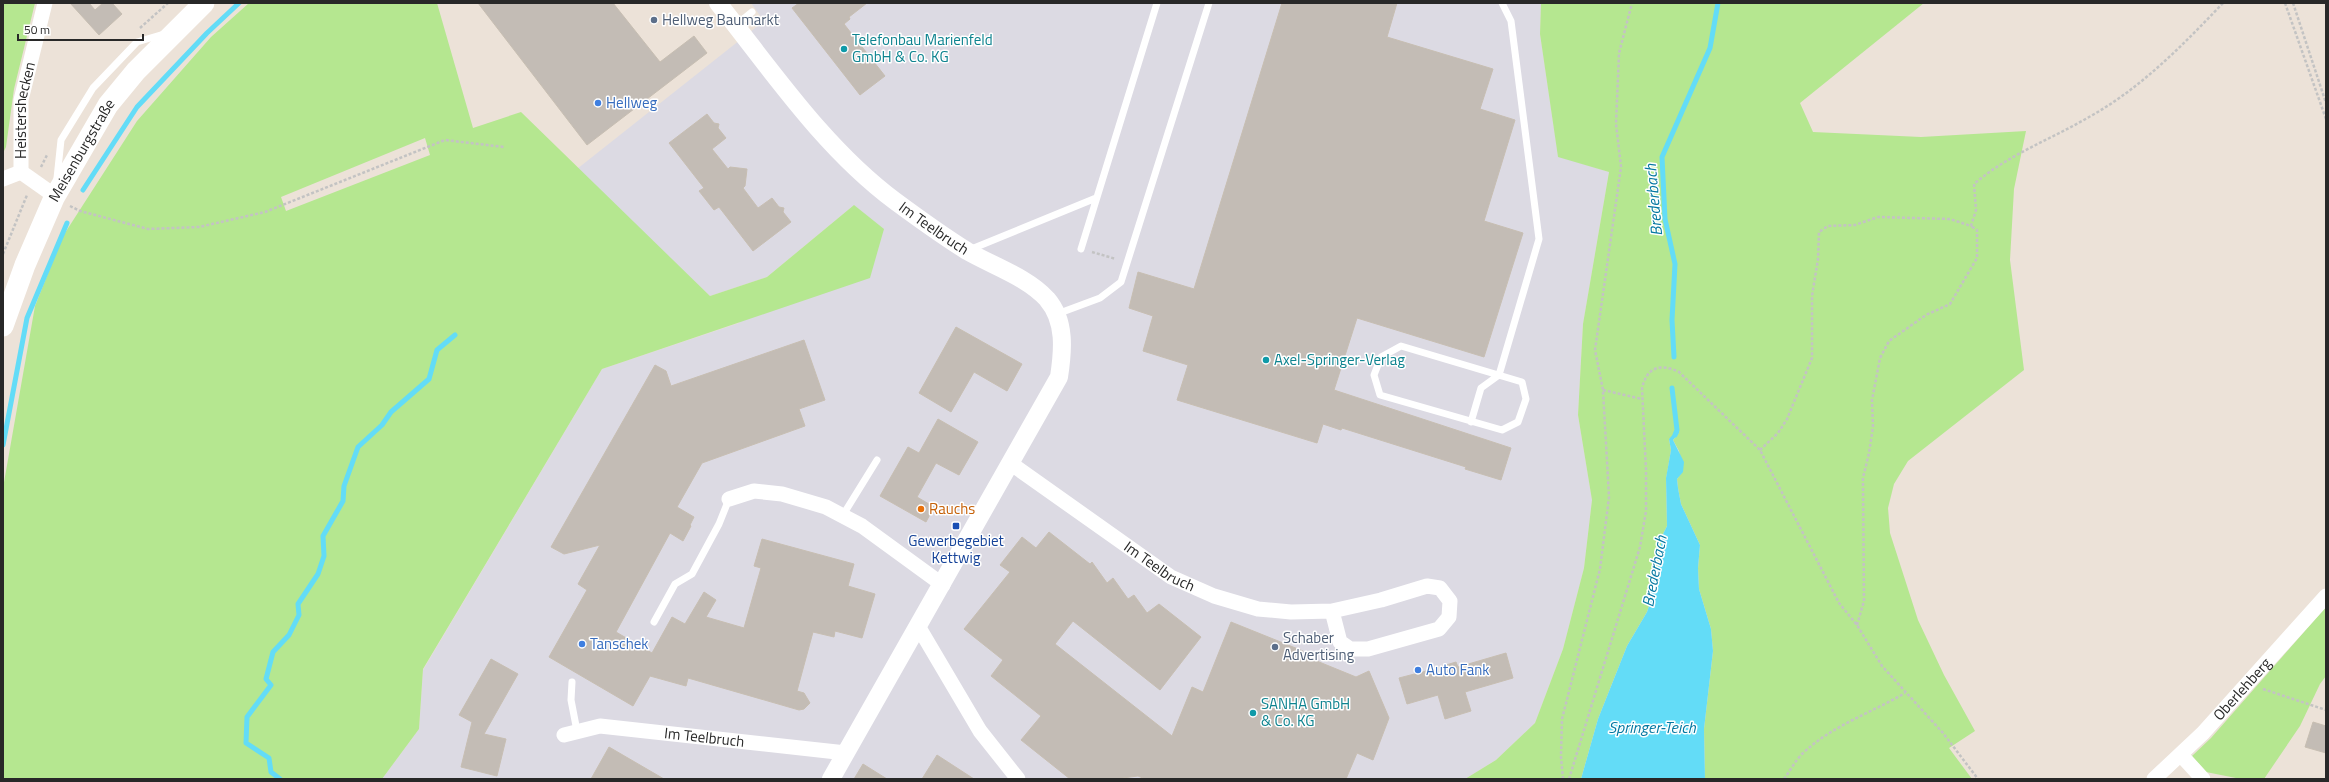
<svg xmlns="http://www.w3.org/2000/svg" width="2329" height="782" font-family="'Titillium Web',sans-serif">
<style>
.industrial{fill:#dcdae3}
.green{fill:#b5e790;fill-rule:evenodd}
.water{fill:#63dcf7}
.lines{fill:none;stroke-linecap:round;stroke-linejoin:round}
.stream{stroke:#63dcf7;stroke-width:5}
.building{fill:#c3bcb5;stroke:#c7beb2}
.path{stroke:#c3c3c3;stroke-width:2.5;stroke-dasharray:3 2;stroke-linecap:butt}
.service{stroke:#fff;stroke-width:7}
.minor{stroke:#fff;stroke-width:15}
.tertiary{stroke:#fff;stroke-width:18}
.secondary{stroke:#fff;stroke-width:21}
.service-dot{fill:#5c6f8a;stroke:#fff;stroke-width:1.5}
.culture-dot{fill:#0f9aa8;stroke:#fff;stroke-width:1.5}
.shop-dot{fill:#3f7fe0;stroke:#fff;stroke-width:1.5}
.food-dot{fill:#e8710a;stroke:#fff;stroke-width:1.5}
.transit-dot{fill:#1a4fb4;stroke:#fff;stroke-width:1.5}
.labels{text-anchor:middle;stroke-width:3;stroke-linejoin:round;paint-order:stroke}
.service-label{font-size:15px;fill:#4e5e75;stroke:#fff;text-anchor:start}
.culture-label{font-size:15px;fill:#0d838f;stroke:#fff;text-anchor:start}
.shop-label{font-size:15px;fill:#366cbe;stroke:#fff;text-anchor:start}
.street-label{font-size:15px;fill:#282828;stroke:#fff}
.food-label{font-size:15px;fill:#c56008;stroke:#fff;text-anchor:start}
.transit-label{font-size:15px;fill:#164399;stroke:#fff}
.water-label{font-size:16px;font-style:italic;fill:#0478a1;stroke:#fff}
</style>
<rect width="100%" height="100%" fill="#ece2d8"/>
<path class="industrial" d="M751,3H1541L1540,34L1558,156L1609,172L1583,324L1578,415L1592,500L1584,568L1563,649L1535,723L1496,760L1465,779H382L419,729L423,670L602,369L739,323L854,205L767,277L710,296L577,169L764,21Z"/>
<path class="green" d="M3,3H35L14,89L6,147L3,153Z
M249,3H437L473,128L521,112L710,296L767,277L854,205L884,229L870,278L602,369L423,669L419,729L382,779H3V488L35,306L63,236L137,121L211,37ZM425,138L430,155L286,211L281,197Z
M1541,3H1924L1800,103L1813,132L1921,137L2026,131L2014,189L2010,260L2024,370L1908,461L1894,484L1888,508L1890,533L1918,620L1944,675L1975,731L1949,748L1972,779H1705L1704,729L1713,651L1711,629L1699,589L1698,568L1700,545L1681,504L1678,488L1677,479L1683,471L1679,451L1673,440L1679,433L1669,439L1671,450L1666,479L1667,526L1662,536L1659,563L1650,582L1651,600L1647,612L1627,646L1598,719L1581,779H1465L1496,760L1535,723L1563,649L1584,568L1592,500L1578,415L1583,324L1609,172L1558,157L1540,34Z
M2326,607V676L2320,684L2300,726L2264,779H2241L2206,772L2192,756L2211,738Z"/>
<path class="water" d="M1677,430L1679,433L1673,440L1684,462L1683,472L1677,479L1678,488L1681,504L1700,545L1698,568L1699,589L1711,629L1713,651L1704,729L1705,779H1581L1598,719L1627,646L1647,612L1651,600L1650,582L1659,563L1662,536L1667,526L1666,478L1671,450L1669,439Z"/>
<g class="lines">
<path class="stream" d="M83,190L137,107L207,33L239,3
M1674,357L1672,320L1675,264L1665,219L1662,157L1710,48L1718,3
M1672,388L1677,430L1675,435
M3,445L27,318L67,223
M280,779L271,772L269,758L246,743L247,717L271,685L266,679L273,652L289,635L299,615L298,604L318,574L324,556L323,536L343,501L344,486L358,447L382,425L391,412L429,379L437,350L455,335"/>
</g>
<path class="building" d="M70,3H89L95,10L103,3H112L122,14L99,35Z
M478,3H613L660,62L694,36L707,53L587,145Z
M799,3H867L849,17L850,19L844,24L885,76L860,95L792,8Z
M1282,3H1397L1387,37L1493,69L1480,109L1515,120L1484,221L1523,233L1484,357L1357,318L1334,390L1511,448L1501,480L1465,469L1466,467L1342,428L1341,430L1323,424L1317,443L1177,400L1188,365L1143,351L1153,316L1129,308L1138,272L1194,289Z
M707,114L714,123L719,124L718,128L726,138L712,149L728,169L730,167L747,169L745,186L743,188L758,208L772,198L779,207L784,208L783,212L791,222L753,251L719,207L714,210L699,191L704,188L669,143Z
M956,327L1022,364L1007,391L974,372L951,412L919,393Z
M804,340L825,400L799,409L805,426L702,463L677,507L694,517L690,525L691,526L683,541L670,533L616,632L652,653L672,617L685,624L704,592L716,600L706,617L744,628L761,568L754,566L762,539L854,564L848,586L875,594L862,638L835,631L834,637L813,632L797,691L804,693L810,703L804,709L799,710L688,678L686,686L650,676L633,706L549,657L587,590L578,584L600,545L564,554L551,547L655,365L666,371L671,386Z
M938,419L978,442L959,475L936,463L917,497L934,507L926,522L880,496L908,447L919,453Z
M1049,532L1090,564L1092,562L1107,583L1113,578L1128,599L1134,595L1147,613L1159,604L1201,637L1160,690L1073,621L1055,644L1172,736L1192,687L1203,692L1231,622L1303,651L1302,655L1356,677L1369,671L1389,718L1373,760L1357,753L1346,779H1145L1138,776L1115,779H1070L1021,740L1041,716L991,676L1003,660L964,629L1010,572L1000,565L1022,537L1036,548Z
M1506,653L1513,678L1465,692L1471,711L1445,719L1438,695L1407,704L1399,678L1426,671L1432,674L1436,668L1456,662L1458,667Z
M491,659L518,674L484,734L506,739L497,776L461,767L472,722L459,715Z
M2313,722L2326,726V753L2305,747Z
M609,747L664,779H591Z
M937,755L974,779H922Z
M863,764L887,779H854Z"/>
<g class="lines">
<path class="path" d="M2285,3L2326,119
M2293,3L2326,103
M140,28L168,3
M41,167L47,155
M70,206L80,211L148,229L199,227L265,212L445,140L504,147
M1092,252L1116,259
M3,254L27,195
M1603,390L1642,399
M1760,450L1778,433L1787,419L1812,358V296L1818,259L1819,232L1828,226L1855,225L1878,217L1950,219L1971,226L1976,210L1974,184C2009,154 2050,140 2089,117C2140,89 2183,45 2223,3
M1857,625L1864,601L1863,478L1869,453L1873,427L1872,400L1880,358L1889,341L1926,315L1950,304L1977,258V230L1971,226
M2263,689L2326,710
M1563,779L1561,757L1562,719L1600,569L1609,497L1603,390L1595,350L1621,167L1616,124L1619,53L1632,3
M1569,779L1640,547L1646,511V470L1642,388C1647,367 1660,363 1679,372L1760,450L1839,603L1857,625L1882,666L1943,733L1978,779
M1784,779C1790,771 1795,761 1802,754C1831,726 1871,713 1905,693"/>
<path class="service" d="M736,25L752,12
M57,178L61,140L93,88L137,42L164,34
M1081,249L1157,3
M969,250L1096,198
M1057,314L1100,298L1121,282L1209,3
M1401,346L1522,382L1526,399L1518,422L1502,430L1380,395L1374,375L1381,357Z
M1471,422L1481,388L1499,375L1539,239L1511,21L1502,3
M843,515L877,460
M654,622L675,584L692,574L719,524L729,499
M572,682L571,700L577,731"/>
<g class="minor">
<path id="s1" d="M21,172V100L45,3"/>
<path d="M21,172L55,196"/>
<path d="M3,179L21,172"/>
<path id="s2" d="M1010,463L1171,577L1214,596L1258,609L1291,612L1332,611L1381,600L1427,586L1440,588L1450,601L1449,617L1439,629L1368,649H1350L1340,642L1332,611"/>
<path d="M729,499L754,491L782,494L826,507L862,526L943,585"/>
<path d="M918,626L980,731L1018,779"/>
<path id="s3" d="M564,735L600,726L846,753"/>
<path d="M2181,755L2203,779"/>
<path id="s4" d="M2154,779L2203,733L2326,596"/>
</g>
<path class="tertiary" id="s5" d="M718,3C773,72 824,148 895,201C918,218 943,236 967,251C993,266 1027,277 1047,299C1066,321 1063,351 1059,377L831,779"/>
<path class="secondary" id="s6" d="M3,326L25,265L54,198L108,105L136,71L204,3"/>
</g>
<g class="service-dot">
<circle cx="654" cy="20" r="4"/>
<circle cx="1275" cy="647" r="4"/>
</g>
<g class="culture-dot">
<circle cx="844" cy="49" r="4"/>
<circle cx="1266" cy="360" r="4"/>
<circle cx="1253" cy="713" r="4"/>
</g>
<g class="shop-dot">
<circle cx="598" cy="103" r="4"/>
<circle cx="582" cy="644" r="4"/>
<circle cx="1418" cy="670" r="4"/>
</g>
<circle class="food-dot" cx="921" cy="509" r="4"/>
<rect class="transit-dot" x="952" y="522" width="8" height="8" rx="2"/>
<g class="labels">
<g class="service-label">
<text x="662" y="25">Hellweg Baumarkt</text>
<text x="1283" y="643">Schaber<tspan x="1283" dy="17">Advertising</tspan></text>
</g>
<g class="culture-label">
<text x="852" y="45">Telefonbau Marienfeld<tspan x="852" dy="17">GmbH &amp; Co. KG</tspan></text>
<text x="1274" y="365">Axel-Springer-Verlag</text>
<text x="1261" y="709">SANHA GmbH<tspan x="1261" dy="17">&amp; Co. KG</tspan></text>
</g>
<g class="shop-label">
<text x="606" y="108">Hellweg</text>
<text x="590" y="649">Tanschek</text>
<text x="1426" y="675">Auto Fank</text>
</g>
<g class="street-label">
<text dy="5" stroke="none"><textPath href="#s1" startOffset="62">Heistershecken</textPath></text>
<text dy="5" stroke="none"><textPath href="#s6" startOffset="193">Meisenburgstraße</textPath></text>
<text dy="5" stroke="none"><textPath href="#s5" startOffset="314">Im Teelbruch</textPath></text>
<text dy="5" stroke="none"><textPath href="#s2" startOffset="182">Im Teelbruch</textPath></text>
<text dy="5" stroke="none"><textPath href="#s4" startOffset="126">Oberlehberg</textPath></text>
<text dy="5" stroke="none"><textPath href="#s3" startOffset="142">Im Teelbruch</textPath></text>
</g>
<g class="food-label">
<text x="929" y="514">Rauchs</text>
</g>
<g class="transit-label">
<text x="956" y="546">Gewerbegebiet<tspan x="956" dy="17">Kettwig</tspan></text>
</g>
<g class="water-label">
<text transform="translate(1653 200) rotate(-95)" y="6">Brederbach</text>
<text transform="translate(1654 571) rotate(-79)" y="6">Brederbach</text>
<text x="1652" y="733">Springer-Teich</text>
</g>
</g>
<rect width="2329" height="782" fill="none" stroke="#282828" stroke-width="8"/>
<path d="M18 34v6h125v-6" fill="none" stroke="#282828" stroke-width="2"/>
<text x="24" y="34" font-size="12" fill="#282828" stroke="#ffffff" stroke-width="3" paint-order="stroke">50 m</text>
</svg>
